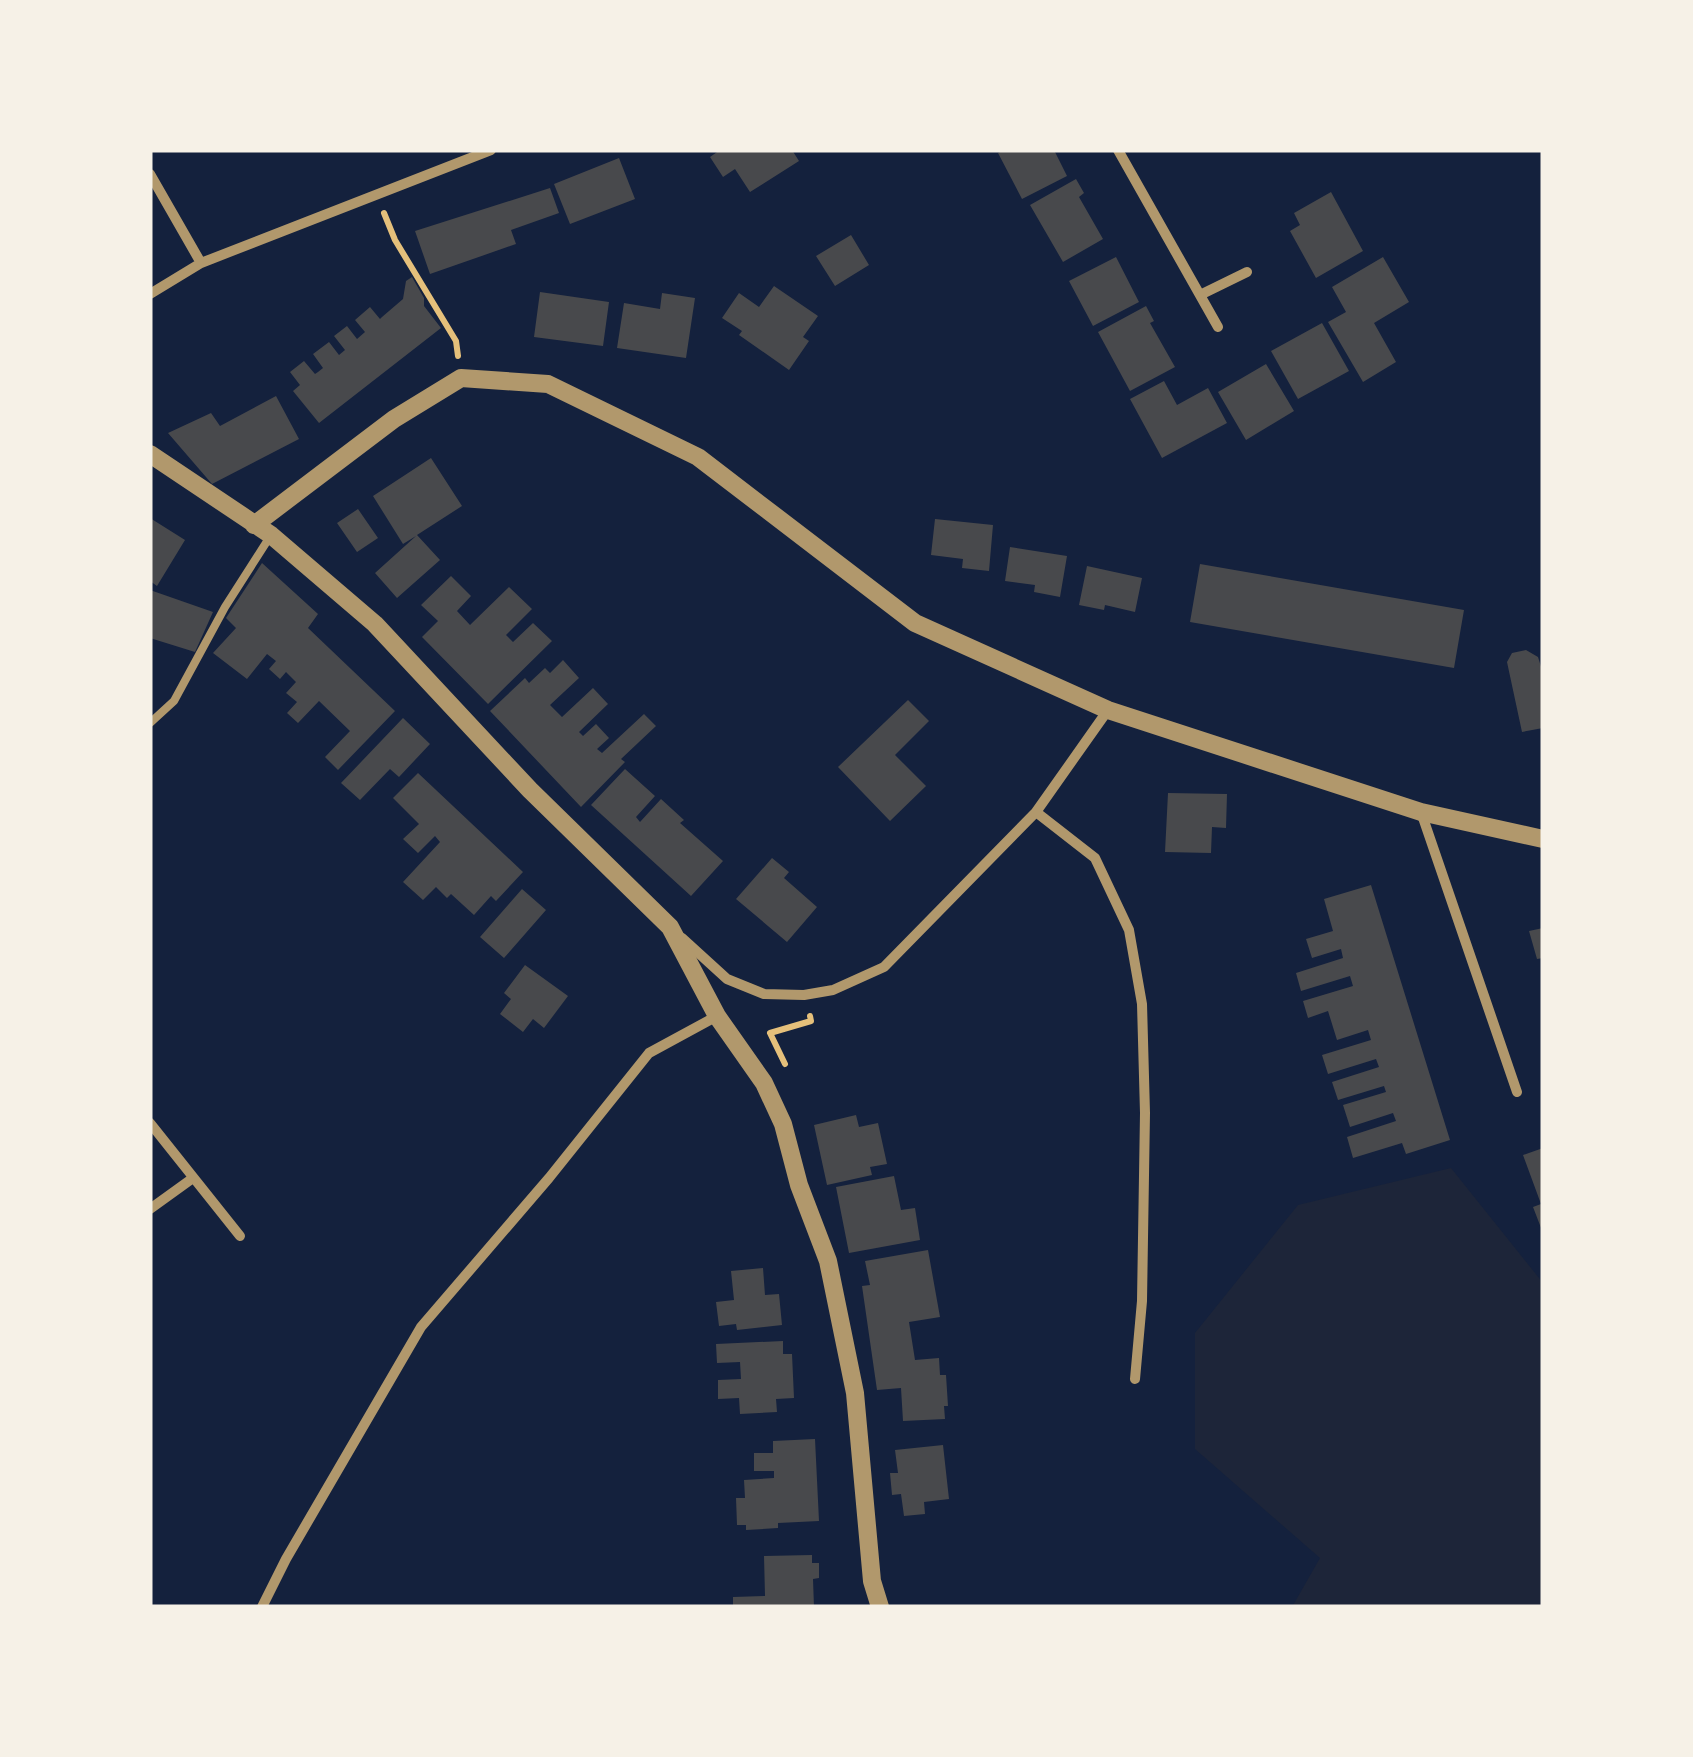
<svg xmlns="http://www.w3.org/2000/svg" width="1693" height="1757" font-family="'Source Sans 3',sans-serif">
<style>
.green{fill:#1d2539}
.building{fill:#48494c}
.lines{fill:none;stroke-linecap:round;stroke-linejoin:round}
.path{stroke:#e5c07b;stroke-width:6}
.service{stroke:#b1986c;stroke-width:8}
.minor{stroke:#b1986c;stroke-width:10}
.tertiary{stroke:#b1986c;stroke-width:18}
</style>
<rect width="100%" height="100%" fill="#14213d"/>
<path class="green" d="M1451,1168L1543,1283V1607H1292L1320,1558L1195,1449V1333L1298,1205Z"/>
<path class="building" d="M720,150H792L799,161L750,192L735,169L723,177L710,157Z
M1004,150H1054L1067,176L1022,199L998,153Z
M619,158L635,199L570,224L554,184Z
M1076,179L1084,193L1079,197L1103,239L1063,262L1030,205Z
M550,188L559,213L511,230L516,244L430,274L415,231Z
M1331,192L1363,251L1316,278L1290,231L1300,225L1294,213Z
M851,235L869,265L835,286L816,256Z
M1116,257L1139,302L1093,326L1069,281Z
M1383,257L1409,302L1374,323L1396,362L1363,382L1328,322L1346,312L1332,287Z
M412,277L424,298V306L441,328L319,423L293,391L300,385L290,372L304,361L315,374L318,372L323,368L313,354L329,342L339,355L345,350L334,336L347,326L357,339L365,332L355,320L370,307L380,319L382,317L403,299L406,281Z
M774,286L818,316L803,337L809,341L789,370L739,335L742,331L722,318L739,293L759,307Z
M540,292L609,302L603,346L534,337Z
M662,293L695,298L686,358L617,348L624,303L660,309Z
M1146,306L1154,321L1150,323L1175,367L1130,391L1098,332Z
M1322,323L1349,371L1298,399L1271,351Z
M1266,364L1294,411L1246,440L1218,392Z
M1164,381L1177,405L1208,388L1227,423L1162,458L1130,399Z
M276,396L299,439L212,484L168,433L211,413L220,426Z
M431,458L462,506L417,535L440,560L397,598L375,573L416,536L403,544L373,496Z
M358,509L378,538L357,552L337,523Z
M150,518L185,540L157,586L150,581Z
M935,519L993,525L989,571L962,568L963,559L931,555Z
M1010,547L1067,556L1060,597L1034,592L1035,585L1005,581Z
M262,563L318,614L308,628L395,711L338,770L325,757L350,731L319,701L298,723L287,713L297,702L286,693L296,682L286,672L280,679L269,669L276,661L267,654L247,679L213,653L236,628L226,618Z
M1200,564L1464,610L1454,668L1190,622Z
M1087,566L1142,578L1135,612L1105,605L1104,610L1079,605Z
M451,576L471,596L457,611L470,625L509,587L532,609L506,635L513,642L533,623L552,641L488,704L422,637L438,621L421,605Z
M150,590L213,612L195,652L150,638Z
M1526,650L1538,657L1543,673V728L1522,732L1507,662L1512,653Z
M563,660L579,678L550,705L562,717L593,688L608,704L579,732L583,736L596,724L609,738L597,749L602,753L644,714L656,726L621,759L625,762L581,807L490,711L525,678L529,683L545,668L550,673Z
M908,700L929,721L895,755L926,786L890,821L838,767Z
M403,718L430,744L399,777L390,769L360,800L341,783Z
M625,769L655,796L636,817L640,822L661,799L684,820L680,823L723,861L691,896L591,805Z
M418,773L523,872L496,901L491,896L474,915L451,894L447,898L436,887L423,900L403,882L440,842L435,836L418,853L403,839L419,824L393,798Z
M1168,793L1227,794L1226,828L1212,827L1211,853L1165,852Z
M772,858L789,872L784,878L817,907L787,942L736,899Z
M1371,885L1450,1140L1406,1154L1402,1143L1353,1158L1347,1137L1396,1121L1393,1113L1350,1127L1343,1105L1386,1092L1384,1086L1338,1100L1332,1082L1379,1067L1376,1059L1328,1074L1322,1055L1371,1040L1368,1030L1337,1040L1328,1011L1308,1018L1303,1001L1353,986L1350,976L1301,991L1296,973L1343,958L1341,949L1312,958L1306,939L1333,931L1324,899Z
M522,889L546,910L504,958L480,937Z
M1543,928V958L1537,959L1529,931Z
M525,965L568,996L544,1028L533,1019L523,1032L500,1014L511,999L504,993Z
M856,1115L859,1127L878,1123L887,1164L870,1167L872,1175L827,1185L814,1125Z
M1543,1148V1233L1533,1207L1541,1204L1523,1155Z
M894,1176L901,1210L915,1208L920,1240L849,1253L836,1187Z
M928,1250L940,1317L909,1322L915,1360L939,1358L940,1375H946L948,1406H944L945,1419L903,1421L901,1388L877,1390L862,1286L870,1285L865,1261Z
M763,1268L765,1295L779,1294L782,1325L737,1330L736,1324L719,1326L716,1302L734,1300L731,1271Z
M783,1341V1354H792L794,1398L776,1399L777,1412L740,1414L739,1398L718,1399V1380L741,1379L740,1362L717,1363L716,1344Z
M815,1439L819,1521L778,1523V1528L746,1530V1525H737L736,1498H745L744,1480L774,1478V1471H754V1453H773V1441Z
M943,1445L949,1499L924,1502L925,1514L904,1516L901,1494L892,1495L890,1473H898L895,1450Z
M812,1555V1563H819V1578L813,1579L814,1607H733V1597L765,1596L764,1556Z"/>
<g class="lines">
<path class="path" d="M384,213L395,240L456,341L458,356
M785,1064L770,1033L811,1021L810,1016"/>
<path class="service" d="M150,723L174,701L225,607L271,535"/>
<path class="minor" d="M1118,150L1218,327
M150,174L201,263
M150,294L201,263L491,150
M1200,295L1247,272
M1036,812L1095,858L1129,930L1142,1004L1145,1113L1142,1301L1135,1379
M1421,812L1517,1092
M682,938L727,979L764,994L804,995L833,990L884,967L1036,812L1108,710
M150,1123L240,1236
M150,1209L193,1178
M262,1607L286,1559L421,1327L549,1178L649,1053L717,1016"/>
<path class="tertiary" d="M150,454L271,535L375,624L530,790L670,927L717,1016L764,1083L783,1124L799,1185L828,1261L855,1393L872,1581L880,1607
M254,525L394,419L461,378L548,384L698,457L915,623L1108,710L1421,812L1543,839"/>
</g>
<rect width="1693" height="1757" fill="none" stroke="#f6f1e7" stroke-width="305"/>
</svg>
